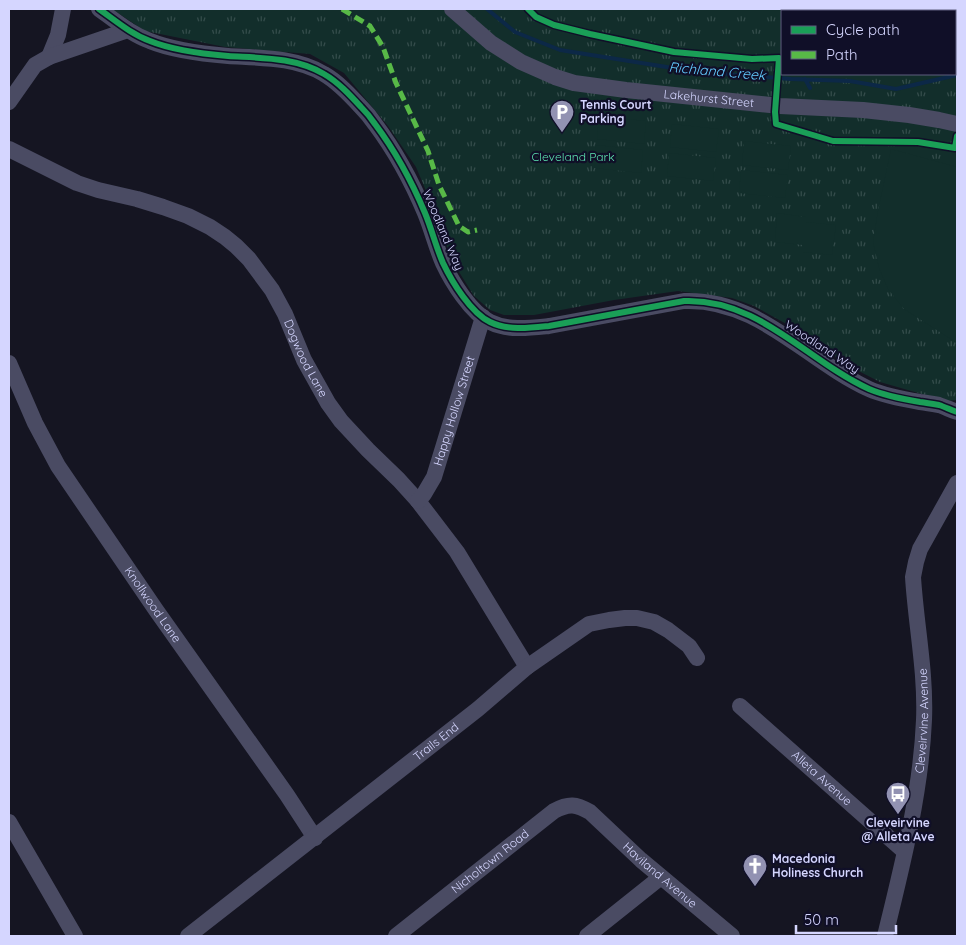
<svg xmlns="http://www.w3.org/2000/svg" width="966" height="945" font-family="Quicksand,sans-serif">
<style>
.grass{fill:url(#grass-tufts);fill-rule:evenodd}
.pitch{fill:#122e2b}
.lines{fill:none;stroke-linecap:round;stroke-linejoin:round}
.stream{stroke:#0c2847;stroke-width:4}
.street{stroke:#4a4b63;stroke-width:16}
.quiet{stroke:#58b947;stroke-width:5;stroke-dasharray:10 5;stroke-linecap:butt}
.cycleway-casing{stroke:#100f28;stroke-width:9}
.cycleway{stroke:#1a9f57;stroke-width:6}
.labels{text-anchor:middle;stroke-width:4.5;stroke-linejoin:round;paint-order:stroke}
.street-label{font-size:12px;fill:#d5d6ff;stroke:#100f28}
.poi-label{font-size:12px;font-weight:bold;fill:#d5d6ff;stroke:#100f28;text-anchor:start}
.park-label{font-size:12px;fill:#5de3b0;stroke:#100f28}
.water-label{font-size:14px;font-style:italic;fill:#63cbff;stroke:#100f28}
</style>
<defs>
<pattern id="grass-tufts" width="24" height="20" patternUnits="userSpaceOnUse" patternTransform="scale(1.25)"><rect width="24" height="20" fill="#122e2b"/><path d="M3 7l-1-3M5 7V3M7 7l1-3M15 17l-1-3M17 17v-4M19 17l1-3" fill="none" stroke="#344c4b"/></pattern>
</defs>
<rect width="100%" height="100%" fill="#151522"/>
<path class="grass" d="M112,9H957V400L946,401L880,382L845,364L810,337L754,306L732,298L678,291L614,300L534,315H504L490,310L474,296L451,259L434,210L416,167L388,126L344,73L310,54L225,47L145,31ZM782,11H955V74H782Z"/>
<path class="pitch" d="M599,116L646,121L644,144L597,139Z
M672,124L719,129L716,152L670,147Z
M744,141L791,146L788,170L742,165Z
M596,145L643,150L641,173L594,168Z
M891,149L957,167V343L904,309L888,289L879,268L873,242L878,211Z
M669,153L716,158L713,181L667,176Z
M741,170L788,175L785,198L739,193Z
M777,213L806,217V222L836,225L832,255L803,252V245L775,242Z"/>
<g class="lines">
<path class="stream" d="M487,9L515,32L560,50L698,72L791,79L850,81L896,89L957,75
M805,79L810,88"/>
<g class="street">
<path d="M99,9C116,21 131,34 150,41C172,50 204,54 228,56C260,58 296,57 324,74C338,82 350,95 361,107C366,112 371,118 375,124C396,152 412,182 425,213C432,230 436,247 443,263C452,282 471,313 490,322C508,331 530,328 549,326L684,301C758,298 806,360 869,389C885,396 902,399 920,402C927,403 933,404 939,405C945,407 951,410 957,412"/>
<path id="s1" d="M452,9L491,43L521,62L555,77L574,83L626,90L780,106L863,110L909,115L939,120L957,124"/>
<path d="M805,9L818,11"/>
<path d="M846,11L856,9"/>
<path d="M49,57L58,35L63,9"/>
<path d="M9,102L35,65L49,57L128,30"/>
<path id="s2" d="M9,149L77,183L98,190L137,199L163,207L188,216L210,227L225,237L236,246L249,259L272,290L285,314L304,360L328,403L341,421L368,450L399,480L418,501L457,552L527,667"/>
<path id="s3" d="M9,363L35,423L58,466L156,610L287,795L315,838"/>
<path id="s4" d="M418,501L424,494L434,477L483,317"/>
<path id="s5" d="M740,706L904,851"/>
<path d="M9,822L75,936"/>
<path id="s6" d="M188,936L478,709L527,667L589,624L609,620L625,618H637L654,622L668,630L689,646L697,658"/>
<path id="s7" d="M396,936L554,811C569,803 576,804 590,812L641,860L732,936"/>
<path d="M587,936L661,877"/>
<path id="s8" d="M885,936C902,867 921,792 924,720C926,672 916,625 913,577L916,562L920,549L957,483"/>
</g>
<path class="quiet" d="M342,9L370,26L383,47L396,83L428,151L439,185L459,226L468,232L477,230"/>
<defs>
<path id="cycleway" d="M99,9C116,21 131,34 150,41C172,50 204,54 228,56C260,58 296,57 324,74C338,82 350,95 361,107C366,112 371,118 375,124C396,152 412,182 425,213C432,230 436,247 443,263C452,282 471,313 490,322C508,331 530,328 549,326L684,301C758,298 806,360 869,389C885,396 902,399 920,402C927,403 933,404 939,405C945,407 951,410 957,412
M528,9L536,17L554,25L590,34L674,52L752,59L779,58L775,112L776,124L833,141L918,142L955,148L957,136"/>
</defs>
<use href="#cycleway" class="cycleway-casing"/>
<use href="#cycleway" class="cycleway"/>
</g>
<defs>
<symbol id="parking-pin" viewBox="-11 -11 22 30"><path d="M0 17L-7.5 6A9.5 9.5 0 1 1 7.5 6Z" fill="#9292b2" stroke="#100f28"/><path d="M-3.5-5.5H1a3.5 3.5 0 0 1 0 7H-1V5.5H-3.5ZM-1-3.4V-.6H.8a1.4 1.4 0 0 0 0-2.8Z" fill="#fff"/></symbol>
<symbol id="bus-pin" viewBox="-11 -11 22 30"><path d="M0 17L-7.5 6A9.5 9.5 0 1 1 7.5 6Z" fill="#9292b2" stroke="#100f28"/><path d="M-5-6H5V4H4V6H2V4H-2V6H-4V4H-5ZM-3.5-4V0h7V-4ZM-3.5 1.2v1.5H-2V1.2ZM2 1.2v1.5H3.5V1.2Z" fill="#fff"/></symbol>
<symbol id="church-pin" viewBox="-11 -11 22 30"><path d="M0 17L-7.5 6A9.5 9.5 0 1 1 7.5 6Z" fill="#9292b2" stroke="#100f28"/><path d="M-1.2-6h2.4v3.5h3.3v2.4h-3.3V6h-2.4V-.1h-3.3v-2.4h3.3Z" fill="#fff"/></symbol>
</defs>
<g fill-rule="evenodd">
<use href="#parking-pin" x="548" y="98" width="28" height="38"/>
<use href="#bus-pin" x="884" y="780" width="28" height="38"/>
<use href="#church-pin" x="741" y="852" width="28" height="38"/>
</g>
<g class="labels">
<g class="street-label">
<text dy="4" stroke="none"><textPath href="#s1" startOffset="280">Lakehurst Street</textPath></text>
<text transform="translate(443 230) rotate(67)" y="4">Woodland Way</text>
<text transform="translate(822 347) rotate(33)" y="4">Woodland Way</text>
<text dy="4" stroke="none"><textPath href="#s2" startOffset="382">Dogwood Lane</textPath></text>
<text dy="4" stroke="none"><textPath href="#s4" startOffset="98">Happy Hollow Street</textPath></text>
<text dy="4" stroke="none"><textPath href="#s3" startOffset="282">Knollwood Lane</textPath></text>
<text dy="4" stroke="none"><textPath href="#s8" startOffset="219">Cleveirvine Avenue</textPath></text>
<text dy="4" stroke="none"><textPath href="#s6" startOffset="315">Trails End</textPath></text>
<text dy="4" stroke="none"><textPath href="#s5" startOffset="109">Alleta Avenue</textPath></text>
<text dy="4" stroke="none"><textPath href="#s7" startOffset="120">Nicholtown Road</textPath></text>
<text dy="4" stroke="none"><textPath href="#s7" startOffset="334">Haviland Avenue</textPath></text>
</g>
<g class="poi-label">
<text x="580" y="109">Tennis Court<tspan x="580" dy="14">Parking</tspan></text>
<text x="898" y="827" text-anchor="middle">Cleveirvine<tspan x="898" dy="14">@ Alleta Ave</tspan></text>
<text x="772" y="863">Macedonia<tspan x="772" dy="14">Holiness Church</tspan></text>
</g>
<g class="park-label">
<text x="573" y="161">Cleveland Park</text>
</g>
<g class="water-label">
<text transform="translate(717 71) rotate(5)" y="5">Richland Creek</text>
</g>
</g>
<rect width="966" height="945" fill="none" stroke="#d5d6ff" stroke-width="20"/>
<rect x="781" y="10" width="175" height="65" fill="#100f28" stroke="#5f5f7e"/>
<rect x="791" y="26" width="25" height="8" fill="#1a9f57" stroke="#5f5f7e"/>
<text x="826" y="35" font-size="15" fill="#d5d6ff">Cycle path</text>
<rect x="791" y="51" width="25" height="8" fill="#58b947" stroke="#5f5f7e"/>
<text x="826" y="60" font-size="15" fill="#d5d6ff">Path</text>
<path d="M796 925v8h100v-8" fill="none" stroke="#d5d6ff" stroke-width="2.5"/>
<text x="804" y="925" font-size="15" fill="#d5d6ff" stroke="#100f28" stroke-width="4" paint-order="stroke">50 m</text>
</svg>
